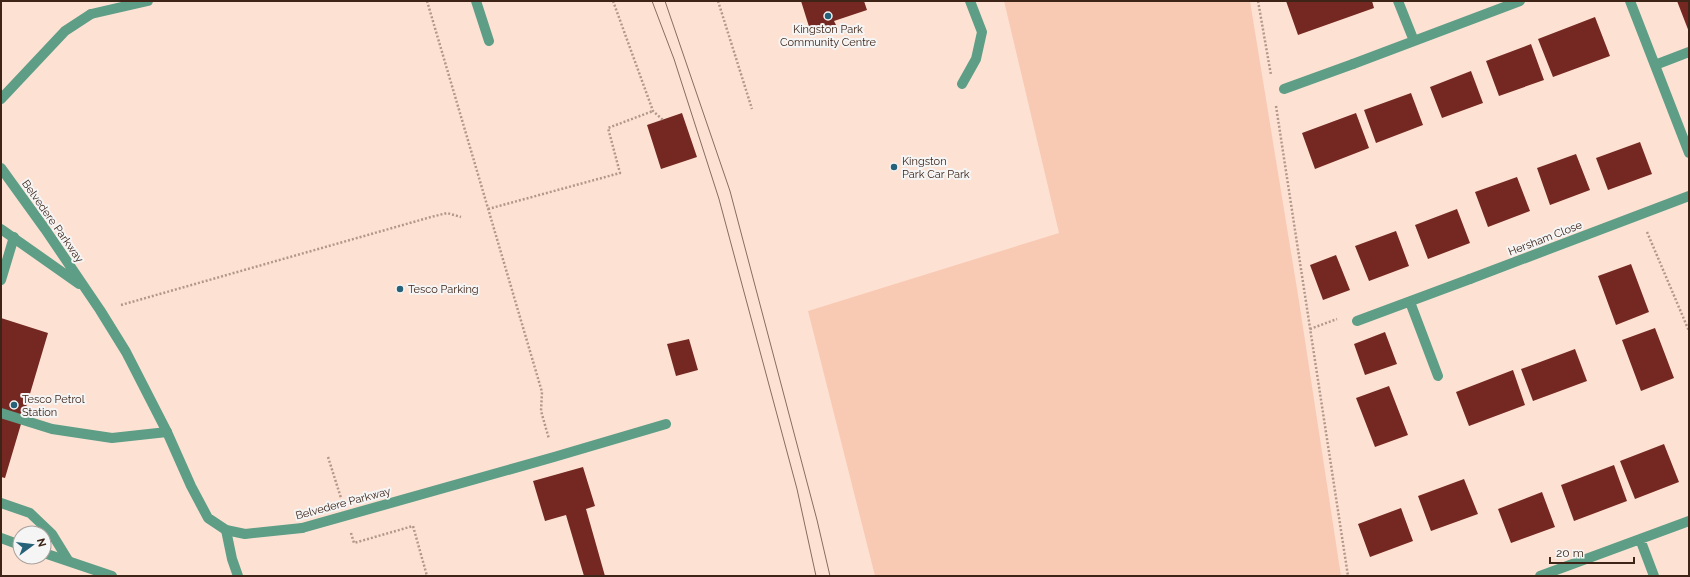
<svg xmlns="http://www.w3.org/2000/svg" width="1690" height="577" font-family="Raleway,sans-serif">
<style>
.green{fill:#f9cab3}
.building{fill:#752822}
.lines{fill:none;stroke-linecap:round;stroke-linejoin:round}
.path{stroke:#b2988a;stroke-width:2.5;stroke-dasharray:2 2;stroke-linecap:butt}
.service{stroke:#5e9e86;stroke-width:10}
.minor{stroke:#5e9e86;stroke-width:10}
.tram{stroke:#866d5f;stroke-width:1}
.poi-dot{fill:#256179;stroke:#f5f5f5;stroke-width:1.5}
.labels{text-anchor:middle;stroke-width:4;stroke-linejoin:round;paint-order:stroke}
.poi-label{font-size:11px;fill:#3d2417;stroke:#f5f5f5;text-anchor:start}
.street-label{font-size:11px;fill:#3d2417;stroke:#f5f5f5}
</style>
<rect width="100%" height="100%" fill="#fde2d4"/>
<path class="green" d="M1004,1H1250L1299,301L1341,576H875L808,311L1059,233Z"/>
<path class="building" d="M801,1H864L867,10L834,21L836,25L811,33Z
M1286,1H1372L1374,8L1298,35Z
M1677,1H1689V32Z
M1595,17L1610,56L1553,77L1538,39Z
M1531,44L1544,80L1499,96L1486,61Z
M1471,71L1483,103L1442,118L1430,87Z
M1411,93L1423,125L1376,143L1364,110Z
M682,113L697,157L661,169L647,125Z
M1356,113L1369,148L1315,169L1302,133Z
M1640,142L1652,174L1608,190L1596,158Z
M1576,154L1590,190L1550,205L1537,168Z
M1517,177L1530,211L1488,227L1475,192Z
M1457,209L1470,243L1428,259L1415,225Z
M1396,231L1409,266L1369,281L1355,246Z
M1336,255L1350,290L1323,300L1310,265Z
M1631,264L1649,312L1616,325L1598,276Z
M1,318L48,333L5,478L1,477Z
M1655,328L1674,378L1641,391L1622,340Z
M1385,332L1397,364L1365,375L1354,344Z
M689,339L698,370L676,376L667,344Z
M1575,349L1587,381L1533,401L1521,369Z
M1513,370L1525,405L1469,426L1456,392Z
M1389,386L1408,435L1375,447L1356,398Z
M1664,444L1679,482L1635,499L1620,461Z
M1614,465L1627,501L1574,521L1561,485Z
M583,467L595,506L586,509L605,576H584L566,515L545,521L533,481Z
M1464,479L1478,514L1431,531L1418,496Z
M1542,492L1555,527L1511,543L1498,509Z
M1401,508L1413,541L1370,557L1358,524Z"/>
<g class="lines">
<path class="path" d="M427,1L542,392L541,411L549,439
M613,1L653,111L663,120
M718,1L752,109
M1258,1L1271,75
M1276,106L1348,576
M488,209L620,173L608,128L653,111
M1647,232L1689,331
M121,305L431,217L447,213L461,217
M1310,329L1337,319
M328,457L341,498
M351,533L354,543L413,526L427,576"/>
<path class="service" d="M476,1L489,41
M91,14L148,1
M1284,89L1353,64
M1,280L14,237
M1410,302L1438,376
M1357,321L1470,279
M1,413L52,429L112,438L167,432
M1,503L30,513L52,534L68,560
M302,528L554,457L666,424
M226,530L232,559L238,576"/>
<path class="minor" d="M1398,1L1414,41
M1630,1L1689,153
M1353,64L1520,1
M1655,65L1689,52
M962,84L976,59L982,32L970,1
M1,99L65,31L91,14
M1,168L45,229L100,310L126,352L167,432L191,486L208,518L226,530L245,534L302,528
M1,229L79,284
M1470,279L1689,196
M1,538L20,545
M1640,539L1654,576
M44,553L112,576
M1540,576L1689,521"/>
<path class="tram" d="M652,1L674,59L719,199L797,489L816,576
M665,1L730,191L817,520L830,576"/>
</g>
<g class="poi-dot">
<circle cx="828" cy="16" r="4"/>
<circle cx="894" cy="167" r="4"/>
<circle cx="400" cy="289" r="4"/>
<circle cx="14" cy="405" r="4"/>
</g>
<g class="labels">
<g class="poi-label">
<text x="828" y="33" text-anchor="middle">Kingston Park<tspan x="828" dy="13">Community Centre</tspan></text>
<text x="902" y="165">Kingston<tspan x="902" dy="13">Park Car Park</tspan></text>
<text x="408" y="293">Tesco Parking</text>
<text x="22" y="403">Tesco Petrol<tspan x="22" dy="13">Station</tspan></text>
</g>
<g class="street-label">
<text transform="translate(53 221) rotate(55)" y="4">Belvedere Parkway</text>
<text transform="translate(1545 238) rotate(-21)" y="4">Hersham Close</text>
<text transform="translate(343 503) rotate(-15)" y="4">Belvedere Parkway</text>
</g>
</g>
<rect width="1690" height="577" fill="none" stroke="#3d2417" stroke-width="4"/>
<g transform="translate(32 545) rotate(75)"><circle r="19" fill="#f5f5f5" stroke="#aba19c"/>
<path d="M0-3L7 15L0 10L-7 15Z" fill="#256179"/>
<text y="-6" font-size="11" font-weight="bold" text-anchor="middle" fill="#3d2417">N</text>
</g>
<path d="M1550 557v6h84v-6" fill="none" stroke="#3d2417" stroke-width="2"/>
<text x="1556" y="557" font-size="12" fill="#3d2417" stroke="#f5f5f5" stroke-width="3" paint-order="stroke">20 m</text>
</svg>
